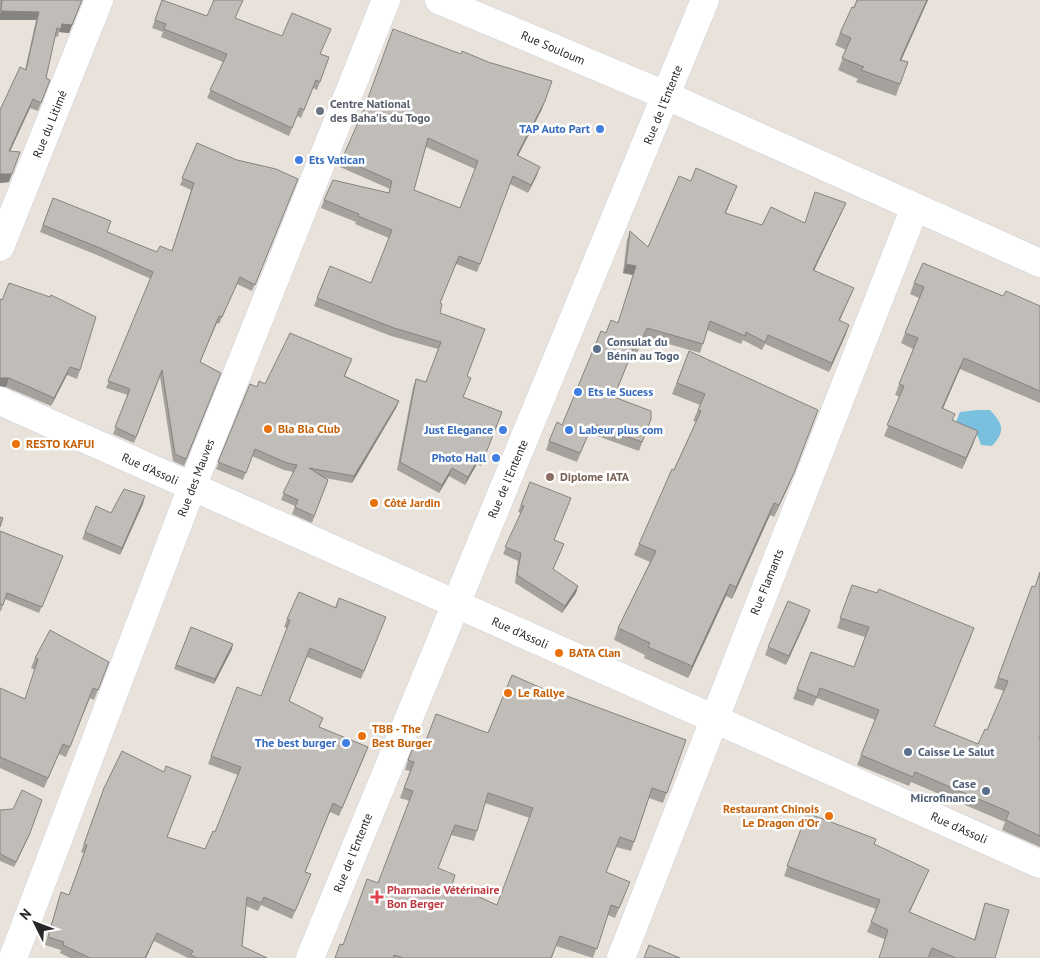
<svg xmlns="http://www.w3.org/2000/svg" width="1040" height="958" font-family="'PT Sans',sans-serif">
<style>
.water{fill:#79c0de}
.lines{fill:none;stroke-linecap:round;stroke-linejoin:round}
.minor-casing{stroke:#cfd2de;stroke-width:29}
.minor{stroke:#fff;stroke-width:28}
.wall{fill:#a5a29d;fill-rule:evenodd}
.shaded-wall{fill:#868480}
.building{fill:#c0bcb7;stroke:#868480;fill-rule:evenodd}
.worship-dot{fill:#6b7280;stroke:#fff;stroke-width:2}
.shop-dot{fill:#3f7fe0;stroke:#fff;stroke-width:2}
.service-dot{fill:#5c6f8a;stroke:#fff;stroke-width:2}
.food-dot{fill:#e8710a;stroke:#fff;stroke-width:2}
.education-dot{fill:#8d6e63;stroke:#fff;stroke-width:2}
.health-dot{fill:#e0444e;stroke:#fff;stroke-width:2}
.labels{text-anchor:middle;stroke-width:5;stroke-linejoin:round;paint-order:stroke}
.street-label{font-size:12px;fill:#272727;stroke:#fff}
.worship-label{font-size:12px;font-weight:bold;fill:#5b616d;stroke:#fff;text-anchor:start}
.shop-label{font-size:12px;font-weight:bold;fill:#366cbe;stroke:#fff;text-anchor:end}
.service-label{font-size:12px;font-weight:bold;fill:#4e5e75;stroke:#fff;text-anchor:start}
.food-label{font-size:12px;font-weight:bold;fill:#c56008;stroke:#fff;text-anchor:start}
.education-label{font-size:12px;font-weight:bold;fill:#785e54;stroke:#fff;text-anchor:start}
.health-label{font-size:12px;font-weight:bold;fill:#be3a42;stroke:#fff;text-anchor:start}
</style>
<rect width="100%" height="100%" fill="#e8e2da"/>
<path class="water" d="M977,410H990C1003,424 1006,431 992,446L981,445C975,425 972,430 954,427L960,412Z"/>
<g class="lines">
<defs>
<path id="minor" d="M439,0L667,96L1040,263
M0,247L99,0
M0,401L1040,864
M13,958L192,487L386,0
M310,958L705,0
M621,958L915,207"/>
</defs>
<use href="#minor" class="minor-casing"/>
<use href="#minor" class="minor"/>
</g>
<path class="wall" d="M0,0H82L69,33L59,32L58,37L55,36L46,78L50,80L38,111L30,108L10,151L9,182L0,183L36,20H0Z
M162,0L207,16L214,0H243L235,18L329,57L317,90L313,88L301,118L297,116L289,136L207,98L223,62L161,37L163,32L152,28Z
M857,0H928L901,60L908,62L896,96L856,82L858,79L838,70L846,50L835,45L840,33Z
M542,109L518,156L537,175L528,193L510,184L477,272L456,264L440,303V313L467,376L463,397L502,412L481,466L477,464L465,485L449,476L439,493L397,470L413,387L416,379L426,382L438,349L391,336L314,306L317,298L371,283L389,238L355,224L356,222L321,208L324,200L388,193L390,189L340,167L342,159ZM426,147L475,169L460,208L414,190Z
M197,143L237,160L298,179L252,291L237,284L219,324L217,323L200,362L221,373L184,466L173,461L160,377L134,443L113,434L128,395L106,388L151,279L97,255L40,232L53,198L107,233L157,252L172,251L191,190L180,185Z
M691,181L737,186L726,213L762,225L805,223L842,212L814,270L850,297L839,321L846,334L829,372L765,344L762,350L743,340L741,344L707,330L700,353L644,337L637,353L633,351L614,397L651,419L639,451L589,433L577,462L546,450L549,441L562,425L606,333L618,323L633,275L623,273L627,240L630,231L648,247Z
M914,283L1003,296L1040,306V403L960,369L943,409L955,414L952,420L974,442L962,469L884,436L900,397L895,395L913,349L901,343L919,298L910,294Z
M0,299L80,370L77,379L67,375L51,406L6,387L0,386Z
M689,351L789,485L774,517L770,515L732,599L726,596L688,678L644,658L645,655L614,640L618,628L650,562L634,555L639,544L696,422L693,421L700,405L672,394Z
M352,359L345,376L399,401L396,408L352,483L325,478L328,480L312,523L292,514L295,506L281,500L293,472L284,470L252,456L243,480L216,469L250,384L257,387L265,384Z
M530,482L554,540L561,552L553,569L578,586L576,593L562,613L515,583L518,561L503,554L521,513L518,512Z
M145,496L120,555L82,539L85,532L111,513Z
M0,531L63,556L39,613L5,599L1,611H0Z
M852,585L971,637L934,726L978,744L987,730L1004,691L994,688L1032,586L1039,738H1040V847L1002,830L1005,822L911,782L909,786L857,765L875,720L817,698L813,706L793,699L811,652L854,667L865,637L837,628Z
M339,598L386,617L361,679L307,657L289,701L320,728L365,755L339,816L330,812L305,872L311,874L292,919L261,905L258,911L246,906L242,946L267,958H188L154,941L146,958H70L60,953L61,950L45,945L61,892L69,895L84,853L81,852L104,788L164,772L167,837L205,849L215,832L238,775L208,764L211,756L261,696L287,628L284,627L287,619L335,607Z
M810,610L786,665L765,655L768,647Z
M191,627L232,649L214,684L174,669Z
M35,658L109,662L94,700L90,698L66,757L59,754L44,788L0,768V688L25,699L35,670L31,668Z
M555,694L686,740L663,803L649,798L631,851L616,847L606,872L626,892L615,918L608,915L593,958L556,946L552,958H335L343,945L378,883L410,801L400,798L410,771L405,770L408,760L425,743L488,733ZM485,803L530,818L497,905L452,885L438,869L451,835L474,841Z
M0,810L28,838L14,867L0,861Z
M807,813L874,844L925,879L910,912L974,940L985,903L995,958H930L867,932L876,909L784,876Z"/>
<path class="shaded-wall" d="M82,0L69,33L59,32L62,24Z
M927,0H928L896,72L900,60Z
M1,11L39,12L36,20H0V15Z
M33,99L30,108L6,160L9,151Z
M545,101L542,109L514,163L517,155Z
M540,167L537,175L528,193L531,185Z
M0,174H12L9,182L0,183Z
M846,203L842,212L810,279L813,270Z
M626,264L636,266L633,275L623,273Z
M854,288L850,297L836,329L839,320Z
M849,325L846,334L829,372L832,363Z
M964,358L960,369L938,419L942,408Z
M70,367L67,375L51,406L54,398Z
M0,378H9L6,387L0,386Z
M399,401L396,408L352,483L354,476Z
M818,410L789,485L774,517L779,505Z
M978,431L974,442L962,469L966,458Z
M480,456L477,464L465,485L468,477Z
M452,468L449,476L439,493L442,485Z
M145,496L143,504L120,555L122,548Z
M774,503L770,515L732,599L736,587Z
M730,584L726,596L688,678L692,666Z
M578,586L576,593L562,613L565,606Z
M810,610L807,619L786,665L789,656Z
M233,644L232,649L214,684L215,679Z
M30,833L28,838L14,867L16,862Z
M157,933L146,958H145Z"/>
<path class="building" d="M2,0H82L72,25L62,24L61,29L57,28L46,78L50,80L41,103L33,99L9,151L20,152L12,174H0V110L20,67L26,70L39,12L1,11Z
M162,0L207,16L214,0H243L235,18L282,36L292,13L331,29L320,54L329,57L320,82L316,80L304,110L300,108L292,128L210,90L227,54L164,29L166,24L155,20Z
M857,0H927L900,60L908,62L900,84L861,70L864,67L842,58L851,38L840,33L852,7L854,8Z
M393,29L461,54L462,51L488,62L552,81L545,101L517,155L540,167L531,185L513,176L480,264L459,256L440,303L442,304L440,313L485,329L467,376L471,378L463,397L502,412L484,458L480,456L468,477L452,468L442,485L400,462L416,379L426,382L441,342L394,328L317,298L330,266L371,283L392,230L358,216L359,214L324,200L333,180L389,193L392,181L342,159L364,109ZM428,138L478,161L460,208L414,190Z
M197,143L237,160L276,169L298,179L255,285L240,277L222,317L219,316L200,362L221,373L186,459L175,454L162,370L136,437L115,427L130,389L108,381L153,272L100,248L43,225L53,198L111,221L107,232L157,252L160,246L172,251L194,183L182,178Z
M696,168L737,186L725,213L762,225L771,207L805,223L815,192L846,203L813,270L854,288L839,320L849,325L832,363L768,335L765,342L746,332L745,336L710,321L703,344L647,328L640,344L636,342L614,397L651,411V419L642,442L593,424L580,453L549,441L557,422L562,425L601,331L606,333L611,320L618,323L636,266L626,264L630,231L648,247L679,176L691,181Z
M923,263L1003,296L1006,291L1040,306V391L964,358L942,408L955,414L952,420L978,431L966,458L887,425L904,386L899,384L918,338L905,333L924,287L914,283Z
M9,283L50,297L51,295L96,317L80,370L70,367L54,398L9,378H0V299L2,300Z
M290,333L352,359L344,376L399,401L354,476L309,468L328,480L314,516L295,507L298,500L283,493L297,465L287,463L255,449L246,473L218,462L250,384L257,387L259,381L265,384Z
M689,351L818,410L794,473L779,505L774,503L736,587L730,584L692,666L648,647L650,643L618,628L656,551L639,544L672,469L674,470L701,411L698,410L705,394L677,383Z
M530,482L571,498L554,540L564,544L553,569L578,586L565,606L517,575L521,553L505,547L524,506L521,505Z
M124,489L145,496L122,548L85,532L96,506L111,513Z
M0,517L3,518L0,527Z
M0,531L63,556L42,607L7,593L3,605L0,604Z
M1040,572V736L1039,738H1040V836L1006,820L1009,812L915,772L913,777L861,755L879,710L820,688L817,697L797,689L811,652L854,667L869,627L840,618L852,585L877,593L879,589L974,628L934,726L978,744L985,729L987,730L1008,681L998,678L1032,586L1035,587Z
M299,592L336,608L339,598L386,617L364,671L310,648L289,701L323,718L319,727L368,747L342,808L333,803L305,872L311,874L295,911L264,897L261,903L247,897L242,946L267,958H197L191,955L193,951L157,933L145,958H90L63,945L64,942L48,937L61,892L69,895L87,845L84,844L104,788L122,751L164,772L166,766L191,776L167,837L205,849L213,831L215,832L241,767L211,756L237,687L261,696L290,620L287,619Z
M788,601L810,610L789,656L768,647Z
M191,627L233,644L215,679L176,665Z
M50,630L109,662L98,690L93,688L70,747L63,744L48,778L0,757V688L25,699L38,659L35,658Z
M512,675L555,694L556,692L686,740L667,793L652,788L634,842L620,837L606,872L630,882L619,908L611,905L597,949L560,936L551,958H404L394,955L393,958H335L340,944L343,945L367,879L378,883L413,791L404,788L414,762L408,760L416,740L425,743L436,714L488,733ZM488,793L533,808L497,905L452,885L455,875L438,868L455,825L477,831Z
M22,790L42,800L30,833L16,862L0,854V810L13,809Z
M807,813L876,839L874,844L929,870L909,912L975,940L985,903L1009,910L995,958H956L932,948L928,958H879L888,930L871,922L880,900L787,866Z
M649,945L680,958H644Z"/>
<circle class="worship-dot" cx="320" cy="111" r="5"/>
<g class="shop-dot">
<circle cx="600" cy="129" r="5"/>
<circle cx="299" cy="160" r="5"/>
<circle cx="578" cy="392" r="5"/>
<circle cx="503" cy="430" r="5"/>
<circle cx="569" cy="430" r="5"/>
<circle cx="496" cy="458" r="5"/>
<circle cx="346" cy="743" r="5"/>
</g>
<g class="service-dot">
<circle cx="597" cy="349" r="5"/>
<circle cx="908" cy="752" r="5"/>
<circle cx="986" cy="791" r="5"/>
</g>
<g class="food-dot">
<circle cx="268" cy="429" r="5"/>
<circle cx="16" cy="444" r="5"/>
<circle cx="374" cy="503" r="5"/>
<circle cx="559" cy="653" r="5"/>
<circle cx="508" cy="693" r="5"/>
<circle cx="362" cy="736" r="5"/>
<circle cx="829" cy="816" r="5"/>
</g>
<circle class="education-dot" cx="550" cy="477" r="5"/>
<path class="health-dot" d="M374.5 889.5h5v5h5v5h-5v5h-5v-5h-5v-5h5z"/>
<g class="labels">
<g class="street-label">
<text transform="translate(553 48) rotate(23)" y="4">Rue Souloum</text>
<text transform="translate(663 105) rotate(-68)" y="4">Rue de l'Entente</text>
<text transform="translate(50 124) rotate(-68)" y="4">Rue du Litimé</text>
<text transform="translate(150 469) rotate(24)" y="4">Rue d'Assoli</text>
<text transform="translate(196 478) rotate(-69)" y="4">Rue des Mauves</text>
<text transform="translate(508 479) rotate(-67)" y="4">Rue de l'Entente</text>
<text transform="translate(767 582) rotate(-68)" y="4">Rue Flamants</text>
<text transform="translate(520 633) rotate(24)" y="4">Rue d'Assoli</text>
<text transform="translate(959 828) rotate(24)" y="4">Rue d'Assoli</text>
<text transform="translate(353 853) rotate(-68)" y="4">Rue de l'Entente</text>
</g>
<g class="worship-label">
<text x="330" y="108">Centre National<tspan x="330" dy="14">des Baha'is du Togo</tspan></text>
</g>
<g class="shop-label">
<text x="590" y="133">TAP Auto Part</text>
<text x="309" y="164" text-anchor="start">Ets Vatican</text>
<text x="588" y="396" text-anchor="start">Ets le Sucess</text>
<text x="493" y="434">Just Elegance</text>
<text x="579" y="434" text-anchor="start">Labeur plus com</text>
<text x="486" y="462">Photo Hall</text>
<text x="336" y="747">The best burger</text>
</g>
<g class="service-label">
<text x="607" y="346">Consulat du<tspan x="607" dy="14">Bénin au Togo</tspan></text>
<text x="918" y="756">Caisse Le Salut</text>
<text x="976" y="788" text-anchor="end">Case<tspan x="976" dy="14">Microfinance</tspan></text>
</g>
<g class="food-label">
<text x="278" y="433">Bla Bla Club</text>
<text x="26" y="448">RESTO KAFUI</text>
<text x="384" y="507">Côté Jardin</text>
<text x="569" y="657">BATA Clan</text>
<text x="518" y="697">Le Rallye</text>
<text x="372" y="733">TBB - The<tspan x="372" dy="14">Best Burger</tspan></text>
<text x="819" y="813" text-anchor="end">Restaurant Chinois<tspan x="819" dy="14">Le Dragon d'Or</tspan></text>
</g>
<g class="education-label">
<text x="560" y="481">Diplome IATA</text>
</g>
<g class="health-label">
<text x="387" y="894">Pharmacie Vétérinaire<tspan x="387" dy="14">Bon Berger</tspan></text>
</g>
</g>
<g transform="translate(35 923) rotate(312)" stroke="#ffffff" stroke-width="4" paint-order="stroke">
<path d="M0-4L9 19L0 12L-9 19Z" fill="#272727"/>
<text y="-8" font-size="14" font-weight="bold" text-anchor="middle" fill="#272727">N</text>
</g>
</svg>
